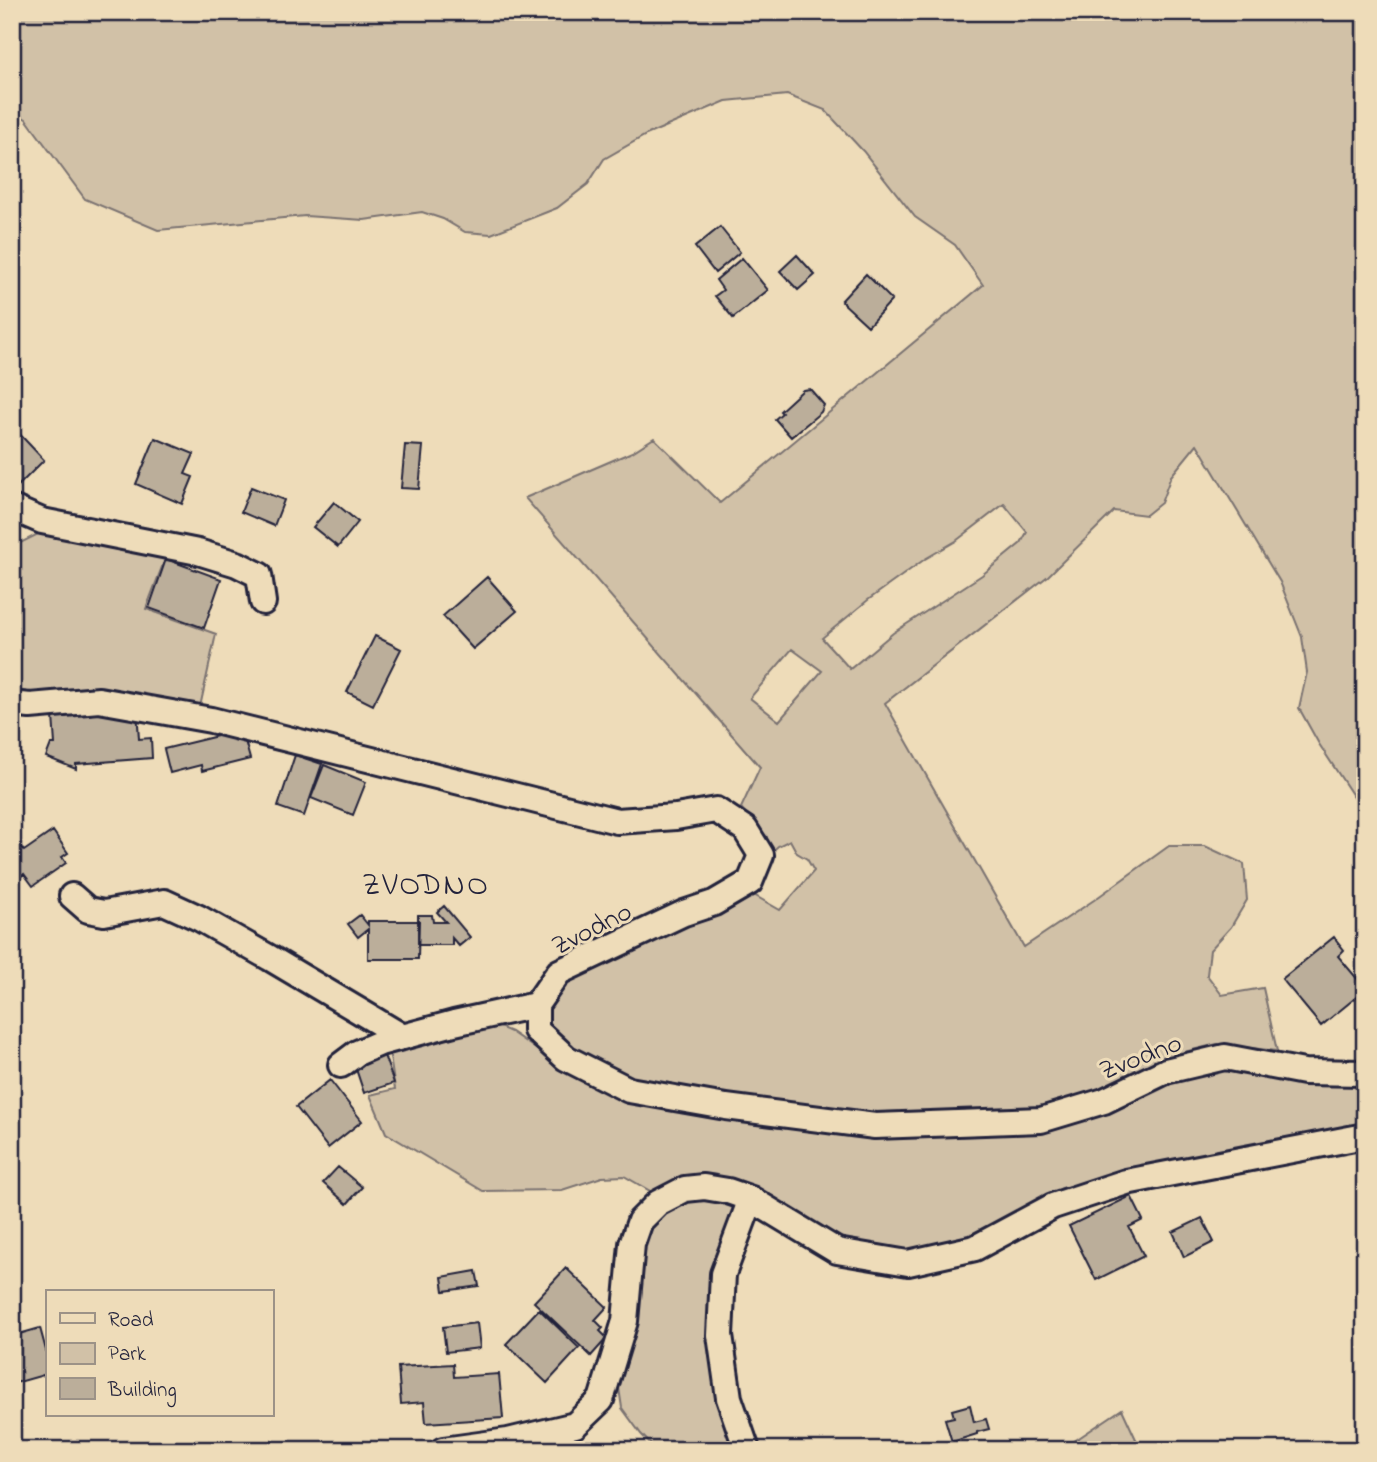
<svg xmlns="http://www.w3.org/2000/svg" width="1377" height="1462" font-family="'Indie Flower',sans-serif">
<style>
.green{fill:#d1c1a7;stroke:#7a7271;stroke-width:2;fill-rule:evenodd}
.building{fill:#bbae9a;stroke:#22223b;stroke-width:2}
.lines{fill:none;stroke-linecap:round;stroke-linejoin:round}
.minor-casing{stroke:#22223b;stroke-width:30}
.minor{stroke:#eedcb9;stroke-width:24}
.labels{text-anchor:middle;stroke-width:6;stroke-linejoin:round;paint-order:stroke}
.street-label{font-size:28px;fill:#22223b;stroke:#eedcb9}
.quarter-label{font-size:32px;letter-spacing:2px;fill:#22223b;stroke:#eedcb9}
</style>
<rect width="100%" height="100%" fill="#eedcb9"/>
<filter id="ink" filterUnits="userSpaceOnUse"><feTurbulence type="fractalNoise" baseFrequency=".0143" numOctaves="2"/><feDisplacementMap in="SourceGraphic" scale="14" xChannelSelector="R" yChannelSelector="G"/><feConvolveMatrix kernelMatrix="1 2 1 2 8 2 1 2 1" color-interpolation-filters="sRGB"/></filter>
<g filter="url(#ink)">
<path class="green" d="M12,12H1365V810L1359,805L1319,744L1299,708L1307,672L1302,637L1280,582L1197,444L1171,476L1161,503L1146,515L1114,511L1048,576L885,703L1024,947L1094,900L1169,846H1205L1244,864L1247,900L1231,927L1210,950L1207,975L1222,995L1263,988L1277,1051L1217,1044L1164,1057L1104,1090L1049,1106L982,1113L872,1115L793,1106L650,1083L604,1068L568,1049L543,1017L562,976L752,894L780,910L814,871L807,859L797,853L790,840L778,846L768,855L767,837L741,808L760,767L525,498L632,452L654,438L720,503L983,285L955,245L915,217L863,151L825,110L787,95L726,101L646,135L604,159L588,184L557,208L491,234L465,232L443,219L422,212L364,220L305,216L158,230L85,199L26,119L12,111ZM1004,504L1027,532L1021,543L982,575L893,633L850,669L822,638L868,600L925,559L956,541ZM792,649L822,671L779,721L750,698Z
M50,528L168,551L146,609L216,634L200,707L12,695V547Z
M488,1022L511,1032L577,1077L705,1113L1062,1126L1115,1110L1166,1083L1216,1067L1365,1077V1124L1227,1151L1062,1188L1033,1202L991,1230L953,1247L909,1251L863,1245L811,1227L732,1181L696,1175L672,1181L652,1192L624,1176L602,1177L562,1190L483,1191L386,1133L370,1095L395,1089L388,1044Z
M676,1199H737L724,1244L738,1450H656L641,1434L622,1408L619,1388L632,1328L644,1236L658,1212Z
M1122,1409L1141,1450H1061Z"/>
<path class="building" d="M720,227L740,252L715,273L695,247Z
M797,255L815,275L798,290L780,271Z
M742,258L768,290L733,318L715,296L723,290L716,280Z
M866,274L892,300L868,326L841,301Z
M810,389L824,405L821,412L791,437L775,419L782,413L780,411L803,390Z
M13,427L44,460L12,492V428Z
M155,438L194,454L185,474L193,477L182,504L136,484Z
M405,445L423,446L419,489L401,488Z
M251,487L284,500L274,526L241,512Z
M334,502L358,522L338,547L313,527Z
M166,559L221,579L204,628L149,608Z
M487,577L517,611L473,649L443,616Z
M375,636L401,649L373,705L347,692Z
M137,710L139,739L151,738L152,758L76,764V769L46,757L51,744H55L53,716Z
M242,730L250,759L202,771L201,765L170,773L164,749Z
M295,755L322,764L304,816L278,807Z
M324,765L366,782L353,815L311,798Z
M53,831L68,853L62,857L66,863L33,886L24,874L20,877L12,867V852L21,847L24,851Z
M444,906L470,937L459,946L452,938V945H418V915H432L433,922H446L437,912Z
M360,915L368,925V921H419L418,959H368V929L358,937L348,924Z
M1334,937L1344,950L1338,956L1365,988V990L1321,1026L1282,979Z
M382,1050L394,1083L364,1093L353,1060Z
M330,1080L362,1121L328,1148L296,1107Z
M338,1167L362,1187L347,1204L323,1183Z
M1131,1196L1143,1220L1129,1227L1144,1256L1096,1280L1069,1226Z
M1202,1218L1214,1242L1184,1257L1173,1232Z
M566,1268L607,1307L595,1320L603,1328L600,1331L607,1338L591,1356L534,1302Z
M476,1271L479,1286L444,1291L442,1277Z
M539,1309L579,1348L547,1383L506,1344Z
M477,1323L480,1348L446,1352L443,1327Z
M40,1328L47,1354V1374L12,1384V1336Z
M453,1364L454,1377L499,1374L503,1418L426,1423L424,1402L401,1404L398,1367Z
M970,1405L974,1422L986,1419L989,1429L977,1432V1434L952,1442L945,1419L954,1417L952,1410Z
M568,1445L569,1450H545Z"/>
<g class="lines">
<defs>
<path id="minor" d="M12,508L42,521L198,552L237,564L259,575L263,602
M12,704L30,706L99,700L211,720L617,821L676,817L716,810L745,829L761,855L750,882L714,903L684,913L559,972L536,1005V1030L566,1058L629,1090L726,1107L875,1126L1041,1120L1104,1101L1166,1071L1225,1057L1304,1072L1365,1073
M72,896L88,910L104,913L164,902L199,918L270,958L403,1037
M341,1065L357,1053L380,1043L454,1023L536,1005
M443,1450L508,1441L575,1425L601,1400L625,1321L632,1244L640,1221L658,1203L685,1189L704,1187L728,1191L751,1199L837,1251L908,1263L975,1248L1053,1206L1126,1182L1365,1136
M747,1450L729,1398L720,1335L723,1274L751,1199"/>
</defs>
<use href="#minor" class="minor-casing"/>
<use href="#minor" class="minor"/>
</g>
</g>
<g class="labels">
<g class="street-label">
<text transform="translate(591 927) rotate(-27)" y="10">Zvodno</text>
<text transform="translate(1140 1055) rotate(-21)" y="10">Zvodno</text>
</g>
<g class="quarter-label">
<text x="426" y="894">ZVODNO</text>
</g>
</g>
<rect width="1377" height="1462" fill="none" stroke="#eedcb9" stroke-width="42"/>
<rect x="21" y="21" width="1335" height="1420" fill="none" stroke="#22223b" stroke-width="2.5" filter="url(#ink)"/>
<rect x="46" y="1290" width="228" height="126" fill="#eedcb9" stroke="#9c9287" stroke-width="2"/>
<rect x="60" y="1313" width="35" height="10" fill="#eedcb9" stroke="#9c9287" stroke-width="2"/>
<text x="108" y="1326" font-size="21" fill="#22223b">Road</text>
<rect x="60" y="1343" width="35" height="21" fill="#d1c1a7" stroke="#9c9287" stroke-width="2"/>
<text x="108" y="1360" font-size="21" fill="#22223b">Park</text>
<rect x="60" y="1378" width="35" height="21" fill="#bbae9a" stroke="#9c9287" stroke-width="2"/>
<text x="108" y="1396" font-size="21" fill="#22223b">Building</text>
</svg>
